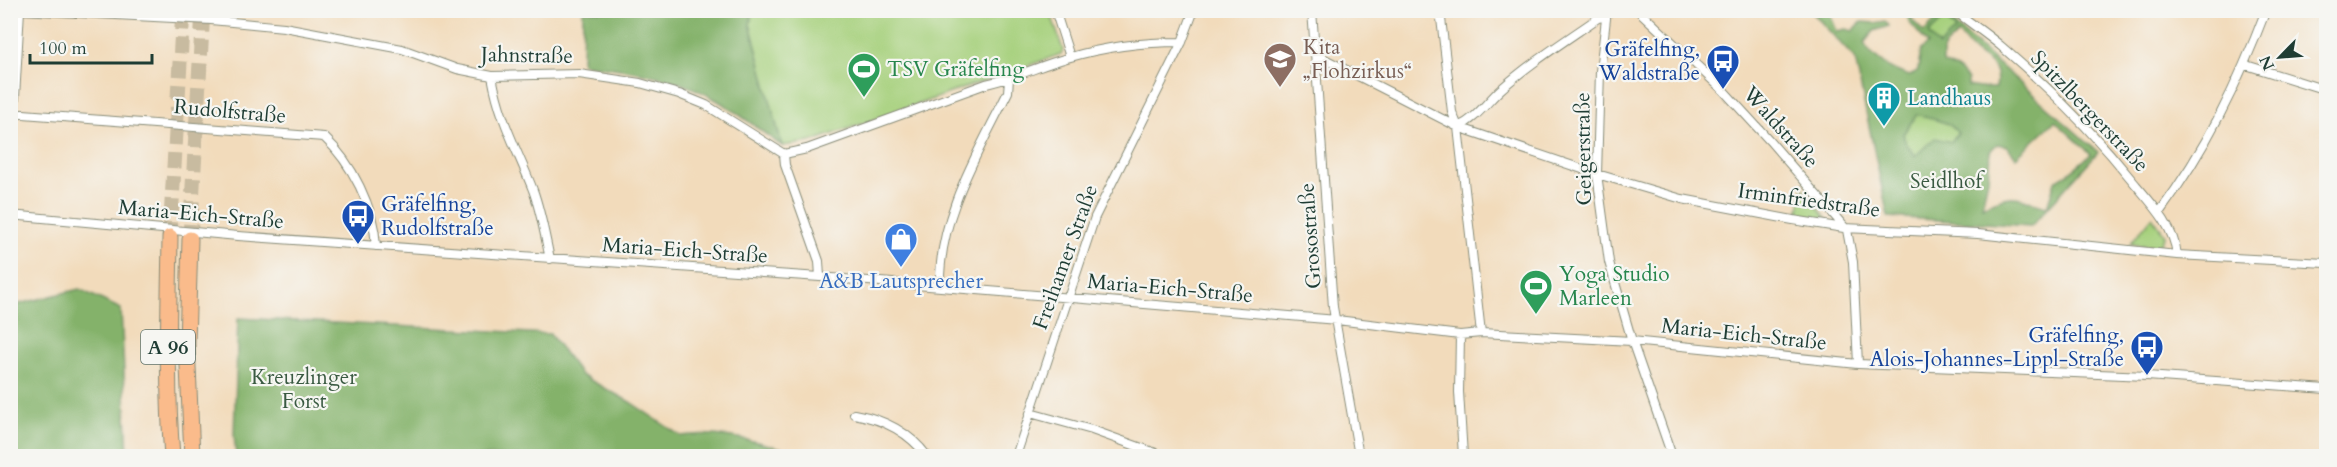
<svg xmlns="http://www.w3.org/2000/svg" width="2337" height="467" font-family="Cardo,serif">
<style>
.green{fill:#a6d07b;stroke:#628658;stroke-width:1.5}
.forest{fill:#84b26b;stroke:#527850;stroke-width:1.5;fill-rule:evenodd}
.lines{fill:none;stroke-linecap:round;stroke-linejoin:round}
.motorway-tunnel{stroke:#c8bba0;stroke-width:15;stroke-dasharray:15 8;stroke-linecap:butt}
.minor-casing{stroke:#888c78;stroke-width:10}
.motorway-casing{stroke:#888c78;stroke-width:17}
.minor{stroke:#fff;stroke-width:8}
.motorway{stroke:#fabb8b;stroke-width:15}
.labels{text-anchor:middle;stroke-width:4.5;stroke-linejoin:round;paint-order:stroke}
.shield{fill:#f6f6f2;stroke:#60746d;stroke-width:1.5}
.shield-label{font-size:20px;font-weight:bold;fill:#1f3d34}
.education-label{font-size:21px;fill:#785e54;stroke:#f6f6f2;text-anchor:start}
.transit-label{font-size:21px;fill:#164399;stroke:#f6f6f2;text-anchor:end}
.street-label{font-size:21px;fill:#1f3d34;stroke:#f6f6f2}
.leisure-label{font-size:21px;fill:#27864d;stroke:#f6f6f2;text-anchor:start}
.culture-label{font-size:21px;fill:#0d838f;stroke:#f6f6f2;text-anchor:start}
.park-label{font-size:21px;fill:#3a5a42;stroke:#f6f6f2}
.shop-label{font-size:21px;fill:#366cbe;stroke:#f6f6f2}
</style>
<rect width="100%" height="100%" fill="#f6f6f2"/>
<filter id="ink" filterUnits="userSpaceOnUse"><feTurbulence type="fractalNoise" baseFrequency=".0167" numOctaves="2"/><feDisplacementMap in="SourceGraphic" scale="12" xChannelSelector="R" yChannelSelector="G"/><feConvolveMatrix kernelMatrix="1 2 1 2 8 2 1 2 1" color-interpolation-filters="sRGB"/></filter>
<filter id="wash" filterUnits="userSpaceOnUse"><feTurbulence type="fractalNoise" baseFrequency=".008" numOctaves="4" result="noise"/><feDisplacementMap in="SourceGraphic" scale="24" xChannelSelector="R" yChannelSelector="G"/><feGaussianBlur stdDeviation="1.35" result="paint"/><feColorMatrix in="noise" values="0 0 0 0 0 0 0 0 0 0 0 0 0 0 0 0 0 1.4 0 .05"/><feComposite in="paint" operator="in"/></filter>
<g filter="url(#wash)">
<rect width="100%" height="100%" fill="#f2dbbb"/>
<path class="green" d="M753,10L1050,11L1063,50L1061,54L810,142L782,146L750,24Z
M1945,18L1956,30L1939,46L1928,34Z
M1917,113L1949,124L1958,132L1951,142L1931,141L1915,157L1905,142L1903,134Z
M1803,188L1826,218L1824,220L1798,215Z
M2152,217L2165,235L2157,247L2130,244Z"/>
<path class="forest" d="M583,11H753L750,24L782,146C759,130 737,111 713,98C675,76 625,69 582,64Z
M1811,11L1829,12L1837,31L1846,29L1853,31L1861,22L1875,23L1885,21L1889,26L1874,31L1864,43C1872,59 1892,71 1910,76L1918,70L1921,50L1928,44L1909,22L1906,11H1919L1911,19L1924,32L1940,16L1935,11H1939L2098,152L2031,226L1888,217L1855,59ZM1945,18L1956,30L1939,46L1928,34ZM1958,34C1962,38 1965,41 1968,45C1982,63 2001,59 1996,88H1979L1968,86V80L1959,70L1943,63V48ZM1917,114L1949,124L1958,133L1951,142L1935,138L1915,156L1905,142L1903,134ZM2055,121L2091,154C2081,163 2067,176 2055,181L2047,207C2038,205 2032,202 2024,199C2010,193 1995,201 1982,206L1988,179L1990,151L1997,144L2007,146L2016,157Z
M79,289L121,309L128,456H11V306Z
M238,318L550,334L581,375L630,402L681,436C724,429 772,447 813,456H236L234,435Z"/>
</g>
<g filter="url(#ink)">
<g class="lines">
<path class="motorway-tunnel" d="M170,237L183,10
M190,239L203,10"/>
<defs>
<path id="minor" d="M21,10L211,20L284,27L402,49L457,69L492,76L579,74L640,83L679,94L706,105L784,154
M1055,10L1070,57
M1312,10L1333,307L1359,456
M1440,10L1452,112L1458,127L1481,333
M1607,10L1600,71L1597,174L1609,262L1632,341L1672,456
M1638,10L1723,90L1769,140L1847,230L1853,262L1858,364
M1954,10C1970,23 1987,34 2002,47C2051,89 2096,135 2136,185C2154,206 2174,227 2177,255
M1315,54L1458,127L1597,174L1682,199L1793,220L1844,228L1978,234L2177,255L2326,263
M2246,65L2326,90
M492,76C500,121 517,149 533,190C541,212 545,236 550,259
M10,113L324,137C352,163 374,207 376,246
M1458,127C1476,119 1486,103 1500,90C1530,63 1565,41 1598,18L1606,16
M784,154L807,149L986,84C1014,78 1039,66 1067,58C1104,47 1143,42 1182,42
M784,154L785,165L819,261L820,277
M10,185L20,10
M2159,213C2206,149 2238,84 2266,10
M10,215L238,236L820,277L1337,320L1460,335L1481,333L1632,341L1858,364L2147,376L2326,389
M940,287C938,217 978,153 1008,92L1009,79
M1460,335L1459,392L1463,456
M1030,413L1092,430L1164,456
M854,414C883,419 909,432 927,456
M1016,456L1095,217L1182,42L1194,10"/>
<path id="motorway" d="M170,237C169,310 166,384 172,456
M190,239L187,344L192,456"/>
</defs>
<use href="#minor" class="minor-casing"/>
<use href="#motorway" class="motorway-casing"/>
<use href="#minor" class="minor"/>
<use href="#motorway" class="motorway"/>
</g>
</g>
<defs>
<symbol id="school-pin" viewBox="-11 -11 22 30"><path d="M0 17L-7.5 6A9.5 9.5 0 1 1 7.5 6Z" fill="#8d6e63" stroke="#f6f6f2"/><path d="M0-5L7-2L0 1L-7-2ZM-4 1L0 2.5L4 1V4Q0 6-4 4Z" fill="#fff"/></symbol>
<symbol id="bus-pin" viewBox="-11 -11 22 30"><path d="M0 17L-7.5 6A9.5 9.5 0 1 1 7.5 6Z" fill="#1a4fb4" stroke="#f6f6f2"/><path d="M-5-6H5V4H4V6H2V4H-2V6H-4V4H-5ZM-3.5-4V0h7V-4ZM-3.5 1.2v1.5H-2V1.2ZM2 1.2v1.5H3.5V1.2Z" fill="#fff"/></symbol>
<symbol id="stadium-pin" viewBox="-11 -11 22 30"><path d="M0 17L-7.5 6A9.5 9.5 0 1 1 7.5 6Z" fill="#2e9e5b" stroke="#f6f6f2"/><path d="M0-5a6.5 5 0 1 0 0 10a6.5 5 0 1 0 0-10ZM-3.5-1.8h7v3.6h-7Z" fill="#fff"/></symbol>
<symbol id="building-pin" viewBox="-11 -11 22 30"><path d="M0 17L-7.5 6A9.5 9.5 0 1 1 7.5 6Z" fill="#0f9aa8" stroke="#f6f6f2"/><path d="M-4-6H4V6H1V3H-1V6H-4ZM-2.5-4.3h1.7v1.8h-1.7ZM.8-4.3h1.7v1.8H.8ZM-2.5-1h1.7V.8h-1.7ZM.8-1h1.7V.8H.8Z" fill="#fff"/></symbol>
<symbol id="shop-pin" viewBox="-11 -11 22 30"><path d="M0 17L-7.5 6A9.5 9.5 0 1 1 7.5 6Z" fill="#3f7fe0" stroke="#f6f6f2"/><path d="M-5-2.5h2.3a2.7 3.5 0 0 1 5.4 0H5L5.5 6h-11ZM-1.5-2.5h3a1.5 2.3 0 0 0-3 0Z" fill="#fff"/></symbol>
</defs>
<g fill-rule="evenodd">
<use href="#school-pin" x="1261" y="40" width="38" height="52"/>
<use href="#bus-pin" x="1704" y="42" width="38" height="52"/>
<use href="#stadium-pin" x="845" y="50" width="38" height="52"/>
<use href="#building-pin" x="1865" y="79" width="38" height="52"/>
<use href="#bus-pin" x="339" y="197" width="38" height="52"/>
<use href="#shop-pin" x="882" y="220" width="38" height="52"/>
<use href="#stadium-pin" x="1517" y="267" width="38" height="52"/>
<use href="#bus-pin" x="2128" y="328" width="38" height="52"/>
</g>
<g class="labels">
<rect class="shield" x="141" y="330" width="54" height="34" rx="4.5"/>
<g class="shield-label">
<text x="168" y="354">A 96</text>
</g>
<g class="education-label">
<text x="1303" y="54">Kita<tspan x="1303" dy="24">„Flohzirkus“</tspan></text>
</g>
<g class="transit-label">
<text x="1700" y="56">Gräfelfing,<tspan x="1700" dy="24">Waldstraße</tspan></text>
<text x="381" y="211" text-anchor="start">Gräfelfing,<tspan x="381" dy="24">Rudolfstraße</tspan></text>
<text x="2124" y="342">Gräfelfing,<tspan x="2124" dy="24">Alois-Johannes-Lippl-Straße</tspan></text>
</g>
<g class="street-label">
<text transform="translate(527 55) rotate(1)" y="7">Jahnstraße</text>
<text transform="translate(230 111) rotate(5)" y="7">Rudolfstraße</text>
<text transform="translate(2090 111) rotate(46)" y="7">Spitzlbergerstraße</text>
<text transform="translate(1781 127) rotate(48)" y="7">Waldstraße</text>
<text transform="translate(1583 149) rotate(-91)" y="7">Geigerstraße</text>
<text transform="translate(1809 200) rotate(8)" y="7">Irminfriedstraße</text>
<text transform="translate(201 214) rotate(5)" y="7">Maria-Eich-Straße</text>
<text transform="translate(1310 236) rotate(-94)" y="7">Grosostraße</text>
<text transform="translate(685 250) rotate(4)" y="7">Maria-Eich-Straße</text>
<text transform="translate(1065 257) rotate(-70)" y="7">Freihamer Straße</text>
<text transform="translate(1170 288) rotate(5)" y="7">Maria-Eich-Straße</text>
<text transform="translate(1744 334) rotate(6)" y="7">Maria-Eich-Straße</text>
</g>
<g class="leisure-label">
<text x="887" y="76">TSV Gräfelfing</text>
<text x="1559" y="281">Yoga Studio<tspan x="1559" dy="24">Marleen</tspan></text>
</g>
<g class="culture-label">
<text x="1907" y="105">Landhaus</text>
</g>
<g class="park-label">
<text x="1946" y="188">Seidlhof</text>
<text x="304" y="384">Kreuzlinger<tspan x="304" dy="24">Forst</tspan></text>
</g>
<g class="shop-label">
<text x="901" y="288">A&amp;B Lautsprecher</text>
</g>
</g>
<rect width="2337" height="467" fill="none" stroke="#f6f6f2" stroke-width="36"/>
<g transform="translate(2280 57) rotate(245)" stroke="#f6f6f2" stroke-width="4.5" paint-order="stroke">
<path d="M0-4.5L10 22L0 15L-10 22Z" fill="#1f3d34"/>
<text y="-9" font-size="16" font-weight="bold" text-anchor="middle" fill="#1f3d34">N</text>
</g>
<path d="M30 54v9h122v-9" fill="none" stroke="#1f3d34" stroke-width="3"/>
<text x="39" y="54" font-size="18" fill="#1f3d34" stroke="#f6f6f2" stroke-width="4.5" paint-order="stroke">100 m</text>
</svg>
